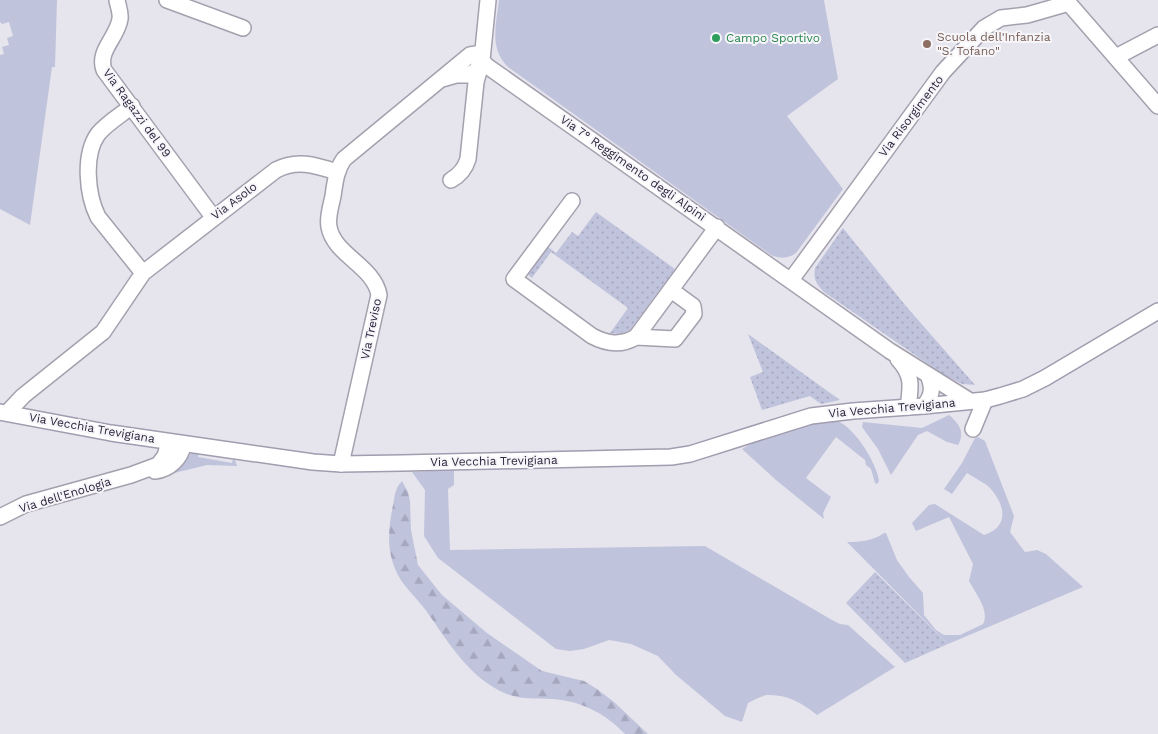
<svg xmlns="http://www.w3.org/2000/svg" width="1158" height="734" font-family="'Work Sans',sans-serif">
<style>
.grass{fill:#c0c3dc}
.forest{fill:url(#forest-firs)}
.park{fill:url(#park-dots)}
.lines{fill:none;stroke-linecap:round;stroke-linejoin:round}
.street-casing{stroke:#a4a0ae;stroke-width:18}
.secondary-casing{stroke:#a19caf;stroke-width:18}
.street{stroke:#fff;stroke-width:15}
.secondary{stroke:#fff;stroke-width:15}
.leisure-dot{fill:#2e9e5b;stroke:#f6f5f9;stroke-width:2}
.education-dot{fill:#8d6e63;stroke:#f6f5f9;stroke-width:2}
.labels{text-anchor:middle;stroke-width:4;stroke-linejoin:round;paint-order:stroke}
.education-label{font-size:12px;fill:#785e54;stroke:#f6f5f9;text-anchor:start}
.leisure-label{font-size:12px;fill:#27864d;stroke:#f6f5f9;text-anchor:start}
.street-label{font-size:12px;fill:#2e263d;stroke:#f6f5f9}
</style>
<defs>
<pattern id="forest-firs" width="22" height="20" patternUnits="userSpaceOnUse" patternTransform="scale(1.25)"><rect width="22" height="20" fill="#c0c3dc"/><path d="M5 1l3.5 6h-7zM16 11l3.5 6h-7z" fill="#a5a7be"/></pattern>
<pattern id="park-dots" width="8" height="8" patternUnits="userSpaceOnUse" patternTransform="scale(1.25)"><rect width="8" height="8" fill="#c0c3dc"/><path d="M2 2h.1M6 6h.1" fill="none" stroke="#a5a7be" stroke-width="1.8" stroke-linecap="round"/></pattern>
</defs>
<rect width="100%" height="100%" fill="#e6e5ed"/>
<path class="grass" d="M0,0H57L55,67H52L30,225L0,209V55L4,54L2,47L9,45L7,38L13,36L9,22L2,24L0,22Z
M499,0H824L838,79L787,116L843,189L796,253C787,259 781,259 771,255L508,67C489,48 496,25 499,0Z
M949,415C960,424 965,433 958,445L947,442L927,431L918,435L891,475L878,449L862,427L863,422L922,428Z
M833,420C852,422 877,463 879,481L877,484L875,483L871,469L866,465L865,460L836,437L806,478L831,497L823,513L824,519L776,480L742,449C769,433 802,423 833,420Z
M978,437L985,441L1014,516L1010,532L1025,552L1037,550L1046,554L1083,587L948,644L847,542C860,542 873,541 884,533H886L897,560L909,577L923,593L924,615L936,630L944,635H960L983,624C990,611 976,594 969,581L973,564L949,517L916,531L912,523L929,505L935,504L984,535C1009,527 1006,506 990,488C984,482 974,478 967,473L952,494L944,489L962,463L975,438Z
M192,453H199L198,457L232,463L233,459L235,460L237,466L207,465L166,475Z
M454,470V485L448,489L450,550L705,546L832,620L840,624L848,625L895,667L817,715C803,703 786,694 767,695C761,696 754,700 748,703L742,722L725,716L675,674L658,656L631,644L609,640L584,649L570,651L556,649L438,558L424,536L425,490L412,472Z"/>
<path class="forest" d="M402,481L408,492L410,501L411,530L418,565L442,595L487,633L542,671L584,681L597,689L614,702L648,734H625C605,713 581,701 552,699C534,698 517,700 500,691C464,672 447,639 424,608C416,597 404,587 398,575C386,552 388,530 393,505C395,495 395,488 402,481Z"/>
<path class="park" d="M596,212L675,269L630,330L619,334L610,333L628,308L551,252L532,278L527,274L547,246L556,253L572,232L578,236Z
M843,228L905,305L975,385L962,384L944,375L824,292C816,284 813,278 815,268Z
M748,334L840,400L821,404L810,396L762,410L750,377L763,372Z
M875,572L948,644L905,663L846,603Z"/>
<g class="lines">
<defs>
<path id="street" d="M117,0C118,6 121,13 120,19C117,38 97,51 104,70L213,217
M167,0L243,28
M1066,0L1158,106
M1116,57L1158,35
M442,79L456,75H468L476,71L482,60L488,0
M132,106C121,115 107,123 98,134C83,155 87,195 98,217L143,273
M451,180C460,175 465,169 468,159L476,82L482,60
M572,201L514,279L592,336C607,344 621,346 636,337L717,227
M791,280L943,72L984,28L1001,18L1027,15L1069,3
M636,337L675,339L694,314L693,306L671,290
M898,359C913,375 911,386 908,407
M924,406C933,395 933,387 928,375
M7,413L23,396L103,332L143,273L276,170C297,159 315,165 337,172
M973,429L985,400
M341,464L379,295C374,266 334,255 329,227C327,217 331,206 333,196C335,183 336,170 344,159L470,55L476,54L487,66L890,351L970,401
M155,471C170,469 180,459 184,444
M0,517L26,504L131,475L158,465L165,456L169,442"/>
<path id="secondary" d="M0,412L111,433L313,462L341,464L402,463L671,457L690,454L811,416L853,411L924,406L985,400L1000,396L1023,389L1045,378L1158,311"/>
</defs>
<use href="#street" class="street-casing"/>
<use href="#secondary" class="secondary-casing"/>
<use href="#street" class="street"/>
<use href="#secondary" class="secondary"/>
</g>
<circle class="leisure-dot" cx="716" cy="38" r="5"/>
<circle class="education-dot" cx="927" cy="44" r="5"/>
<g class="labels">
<g class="education-label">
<text x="937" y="41">Scuola dell'Infanzia<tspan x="937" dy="14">"S. Tofano"</tspan></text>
</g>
<g class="leisure-label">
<text x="726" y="42">Campo Sportivo</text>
</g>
<g class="street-label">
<text transform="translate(137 113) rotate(54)" y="4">Via Ragazzi del 99</text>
<text transform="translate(911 116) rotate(-53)" y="4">Via Risorgimento</text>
<text transform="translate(633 168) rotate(35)" y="4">Via 7° Reggimento degli Alpini</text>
<text transform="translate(234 201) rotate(-37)" y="4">Via Asolo</text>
<text transform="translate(371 329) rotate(-78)" y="4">Via Treviso</text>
<text transform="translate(892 408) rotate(-5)" y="4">Via Vecchia Trevigiana</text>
<text transform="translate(92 428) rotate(10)" y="4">Via Vecchia Trevigiana</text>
<text transform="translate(494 461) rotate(-1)" y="4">Via Vecchia Trevigiana</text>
<text transform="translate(65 495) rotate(-17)" y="4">Via dell'Enologia</text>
</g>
</g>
</svg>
